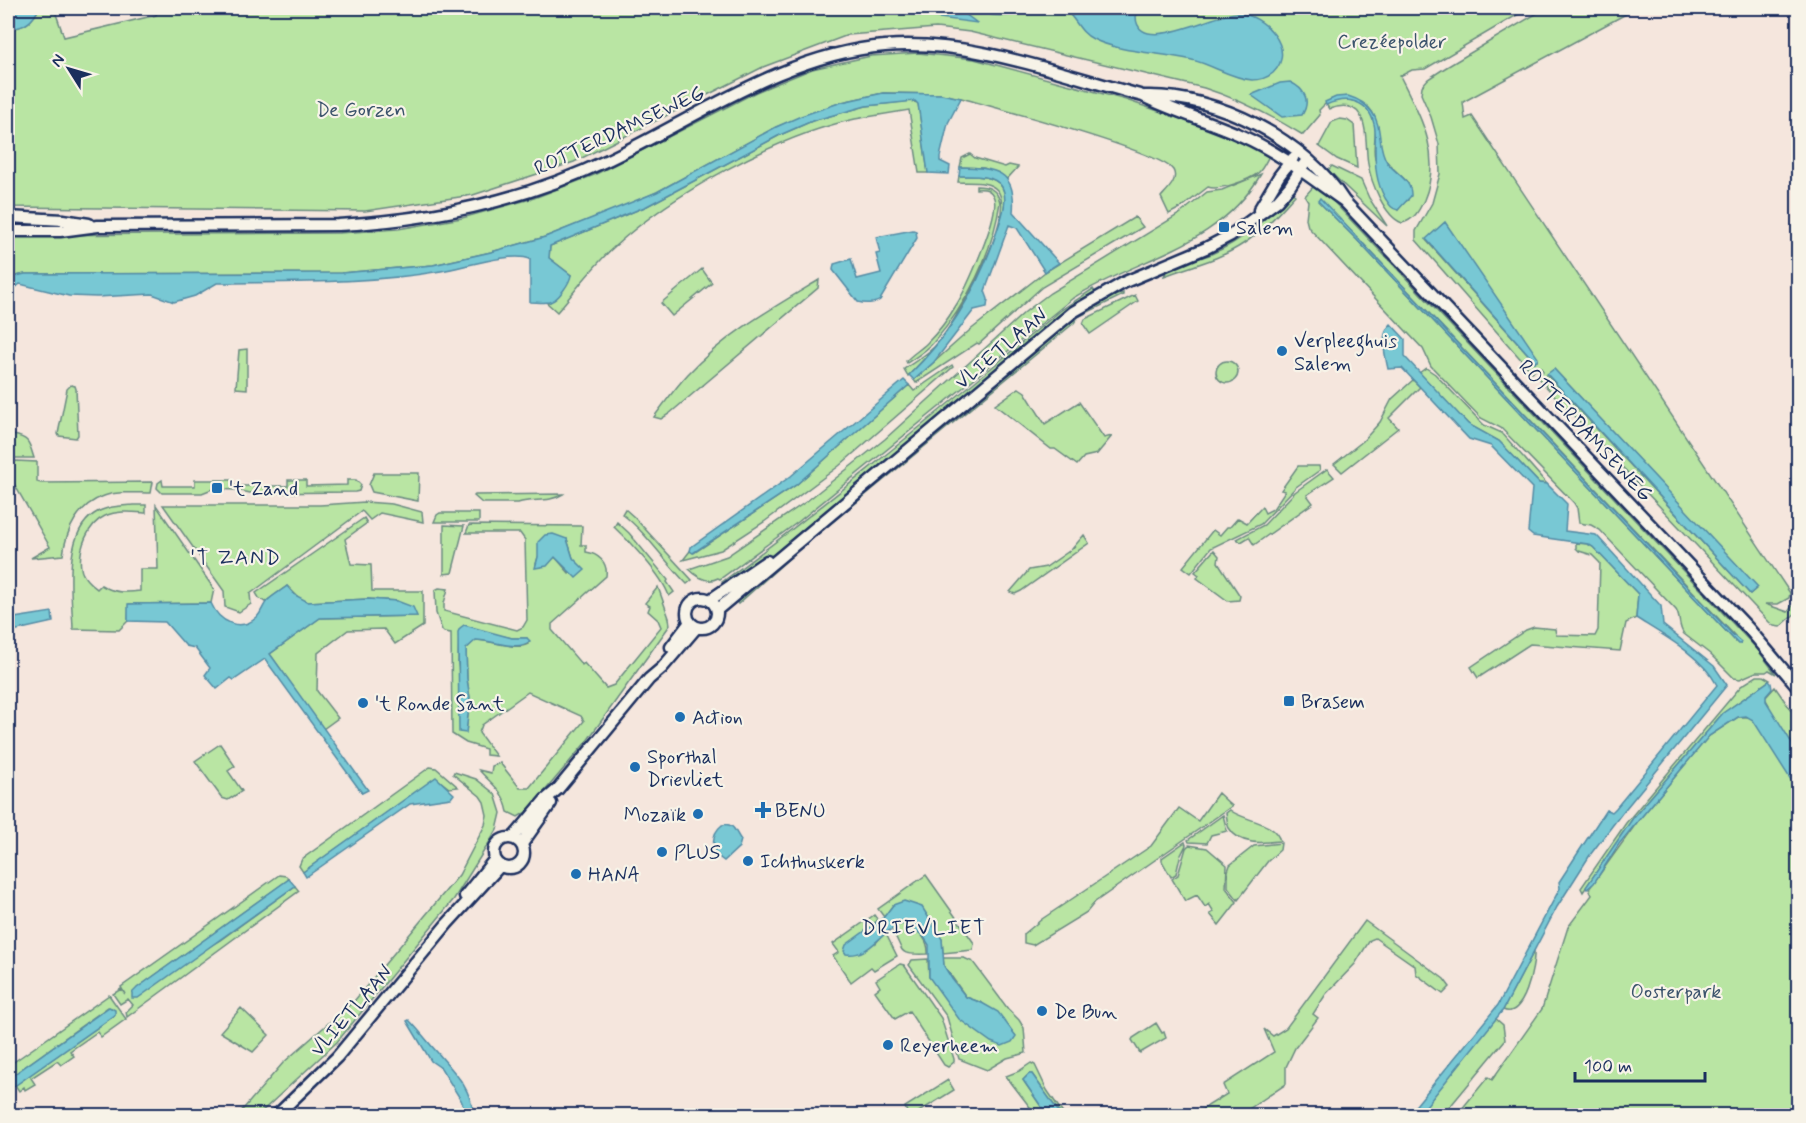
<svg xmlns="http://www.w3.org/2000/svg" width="1806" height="1123" font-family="Mynerve,sans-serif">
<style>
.green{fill:#b9e5a3;stroke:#6a8a80;stroke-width:1.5;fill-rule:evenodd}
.water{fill:#78c8d4;stroke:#538ba5;stroke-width:1.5}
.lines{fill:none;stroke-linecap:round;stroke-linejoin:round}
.secondary-casing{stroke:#1b2f5e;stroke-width:15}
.secondary{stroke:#f7f3e8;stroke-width:10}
.poi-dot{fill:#1f6fb2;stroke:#f7f3e8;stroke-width:2}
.labels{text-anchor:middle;stroke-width:4.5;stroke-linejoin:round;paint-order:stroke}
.park-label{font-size:20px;fill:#3b536c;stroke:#f7f3e8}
.street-label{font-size:20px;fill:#1b2f5e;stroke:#f7f3e8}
.poi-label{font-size:20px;fill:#1b2f5e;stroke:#f7f3e8;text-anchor:start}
.neighbourhood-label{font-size:21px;letter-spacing:1.5px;fill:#1b2f5e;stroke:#f7f3e8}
</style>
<rect width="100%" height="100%" fill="#f5e6dd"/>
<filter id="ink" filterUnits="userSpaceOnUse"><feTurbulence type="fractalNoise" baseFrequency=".0167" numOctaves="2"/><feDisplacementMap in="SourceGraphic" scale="12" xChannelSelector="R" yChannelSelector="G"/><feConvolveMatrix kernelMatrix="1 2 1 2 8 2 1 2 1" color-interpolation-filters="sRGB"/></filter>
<g filter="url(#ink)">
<path class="green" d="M39,8H54L64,37L156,15L158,8H1529L1425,69L1412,70L1400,76C1420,116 1443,155 1424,200C1419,211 1414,220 1402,223C1384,216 1371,182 1368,164C1364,139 1372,95 1329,109L1326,104C1346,95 1370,100 1375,125C1377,135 1372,147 1375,158C1379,176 1390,194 1398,210L1403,203L1408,200V183C1400,173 1388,167 1383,155C1374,132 1384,105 1350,99C1332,96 1331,98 1319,110L1320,115L1303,135C1272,116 1239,99 1204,88L970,32L936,28L848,35L763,67L574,162L473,195L365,211L8,207V28C23,29 33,22 39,8Z
M1546,8H1637L1463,102L1465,119L1472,116L1790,593L1789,598L1778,604H1765L1788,612L1798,598V611L1780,627L1774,626L1769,622L1537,377L1543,371L1540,367L1532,372L1416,240V231L1432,203L1440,174L1439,144L1431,117L1421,94L1422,86L1428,79L1445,68ZM1445,223L1537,361L1535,362L1426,240ZM1554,369L1757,587V588L1750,594L1547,375Z
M918,53L974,59L1126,100L1220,132L1250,145L1269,156C1266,161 1263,169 1258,173C1249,180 1219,191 1208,187L1182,207L1169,214L1161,197C1167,190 1179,180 1173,170C1160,151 993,107 961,98L941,94L883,93L842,102L776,127L657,192L627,205L545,237L491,252L433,265L341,273L25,274L12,277L8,281V235L339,233L398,229L462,218L534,198L594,175L756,92L812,69L871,56Z
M910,101L918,103L928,173H919L909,110C891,113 873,116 855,119C777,136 673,193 614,247C593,266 576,290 557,312L546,302H550L571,275L549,258L550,246L647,206L780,135L812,121L866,106Z
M1340,119L1347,120L1354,125L1357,168L1337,159L1319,146L1332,122Z
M970,154L975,158L1005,167L1009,165L1018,167L1007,179L984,168L960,167L962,158Z
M1332,166L1361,180L1369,198L1387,226L1328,170Z
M1261,174C1218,248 1140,256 1073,298L798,522L720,579L718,578C707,584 697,577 689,569L727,556L807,501L885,439L1025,312L1050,293L1181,213L1207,192L1222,190Z
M959,176C972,176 994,174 1002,187C1009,199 1002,216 998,227C979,288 953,331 908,376L904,369C914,362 925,356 934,347C954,327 1019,213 997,190C988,180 970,183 958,182Z
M976,186C988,186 997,189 1000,202C993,252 967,305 933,343C926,351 916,357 907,363L906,361C912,354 920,350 927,343C937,333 948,319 955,307C966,290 1000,215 994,198C991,189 985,188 976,189Z
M1313,187L1323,192L1331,199L1758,650L1776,674L1769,670L1766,672H1756L1740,679L1734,678L1710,654L1684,634C1678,627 1681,618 1676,610L1600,530L1591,525L1579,523L1577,508L1574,503L1501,428L1481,418L1431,366L1423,349L1308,227L1306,219L1308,201L1305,196ZM1318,201L1358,238L1735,636L1738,644L1357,240Z
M1291,192L1295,195C1279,213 1263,231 1243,244C1219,260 1190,266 1164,276C1168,265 1197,259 1209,255C1243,241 1267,219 1291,192Z
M1135,217L1143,227L1042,287L979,344L977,343L916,383L914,380L969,331L1045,272Z
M702,269L712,283L672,316L661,303Z
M819,280L818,288L669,414L661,419L654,417C665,402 676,387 688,374C724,335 774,307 819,280Z
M1093,289L1095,292L1064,313L770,557L726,587L722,582C839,496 949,403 1061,310Z
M1123,293V295L1078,317L1074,323L794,554L738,604L735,599L1068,321L1097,302Z
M1135,295L1138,301L1090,334L1083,324L1085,319Z
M247,349V389L236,388L239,350Z
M1216 372a11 11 0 1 1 22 0a11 11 0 1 1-22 0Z
M952,365L953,367L839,466L764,522L721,550L683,560L690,551L694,553L796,485L909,385L914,391Z
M1426,368L1435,374L1484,425L1502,433L1547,484L1539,483L1499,441L1468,424L1419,373Z
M1413,380L1420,387L1389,418L1398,428L1342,472L1334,464L1363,441L1380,422L1392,399Z
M71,385L75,386L76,389L78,435L76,438L59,436L58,434L67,389Z
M1019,388L1025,392L1045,424L1079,402L1104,438L1112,436L1097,454L1084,457L1077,465L1055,449H1051L995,405Z
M13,435C30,438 29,443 34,458H11L8,453V439Z
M8,460L11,465L16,461L37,462V482L41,483L153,482L151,493C135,493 118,491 104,496C78,505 66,530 63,555L31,558L50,547L8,473Z
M1298,466H1319L1320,470L1296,487L1261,524L1211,548L1191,573L1183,567L1213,530L1220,535L1227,527H1230L1238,518L1247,523L1262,507L1265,513L1273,509L1285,491L1281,490Z
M1327,469L1334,477L1307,495L1313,503L1254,545L1249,537L1241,542L1237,539L1264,525L1295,492Z
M374,473H419L418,501L372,492L369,485Z
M162,480L163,486H195V480H233V486H288V480H306V486L347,485V480H356L361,485L359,491L355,492L250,493L237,490L212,489L202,493H162L157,488L158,483Z
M563,494C549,503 533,498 518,503H482L474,496L475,495Z
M365,502L392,504L422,512L423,522L380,513L370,520L362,511L250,594L251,604L239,612L225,607L224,591L163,505H320Z
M134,505H146V513C133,512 117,510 105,516C88,524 78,549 81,568C82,577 91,584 97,589L101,585C114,593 125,593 140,591V569H158L156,505L214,589L211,603L129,604L128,621L119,630L73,629C72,596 62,535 94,514C106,506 121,506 134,505Z
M625,509L634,517L692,580L687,584C665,562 647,533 622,514Z
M440,513H479V522H434L437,515Z
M364,518L367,523L345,539L351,564L371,565L372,591H423V626L395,644L384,629L348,630L318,653L317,691L338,718L323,729L270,654L320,618L416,616L397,601L368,599L308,602L301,600L287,586L265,602L259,598L256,593Z
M617,522L629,533L668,580L667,582L674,592L669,596C662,575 630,542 614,527Z
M444,525L464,526L452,573L444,574Z
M469,525L582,526L581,545H586V552C598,554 608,562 606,576L552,624V630L582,665L584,663L606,688L614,685L661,627L658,620L648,611L650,606L645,603L658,587L669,618L670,625L587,741L528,811L518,817L508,812C503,789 493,786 479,770L491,773L492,766L500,763L520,788H529L584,721L581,716L528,692L482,725L479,733L496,756L486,755V749L466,743L452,734L451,633L444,632L442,630L436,613L435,590L439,588L448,589L444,603V611L517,630L523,627L527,620L525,540L520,533H466ZM567,539L573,558L569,573L555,557L551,560L536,564L538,557ZM459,633H489L512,638H527L528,644C515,651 491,640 475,640L466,649L467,679L470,698L466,732L458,664Z
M1084,535L1089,543L1021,591L1015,594L1010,592L1029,570L1046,567L1072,549Z
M1576,543L1588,544L1593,547L1638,594L1636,618L1626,623L1620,651L1530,644L1478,678L1471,667L1526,630L1534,627L1555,629L1556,635L1595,636L1598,630L1600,563L1592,555L1579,551L1576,548Z
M1214,550L1219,556L1218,562L1240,596L1239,600L1228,601L1197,578L1199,575L1195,572Z
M1757,676H1763L1770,680L1723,713L1633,818L1583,892L1581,888L1626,823L1741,686Z
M1775,687L1798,720V1115L1456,1116L1488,1077L1492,1080L1542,1009L1568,927L1592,895L1589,889L1638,821L1709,736L1738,717H1748L1769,705L1765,698Z
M220,744L235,766L228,771L242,791L228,800L222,798L195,761Z
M430,767L436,768L458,787L449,788L436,778L303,872L299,866L302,859Z
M454,772L476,779L495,794L501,813L497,830L454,899L337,1042L258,1115H238L283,1063L355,1000L459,875L485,825L487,815L484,802L480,796L453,774Z
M1218,793L1232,806L1095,902L1087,912L1033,945L1024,943V934L1042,919L1151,846L1179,808L1198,821Z
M1230,810C1243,821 1275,821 1280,841C1263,843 1240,846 1229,828C1227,825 1227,817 1226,813Z
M1223,815L1227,831L1211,835L1207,843L1189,842L1188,840Z
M1185,842L1186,845L1180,857L1176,874L1171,877L1162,861V858Z
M1281,843L1280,850L1268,861L1238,900L1228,887V871L1230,865L1254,846Z
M1189,845L1207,848L1227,865L1226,888L1237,902L1219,925L1210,914L1214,912L1209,904L1205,907L1197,895L1185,901L1172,879L1178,875L1186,848Z
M279,875L286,876L289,879L137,988L220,940L295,886L299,891L127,1017L126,1012L133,1005L128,999L120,1004L113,994L121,989L125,994L121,987Z
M926,875L974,943L973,950L943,953L942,939L893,905L884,917L878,909Z
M874,915L878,920L873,924L876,943L885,932L897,956L874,970L871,967L851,982L833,956L839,952L833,944Z
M1365,921L1444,979L1450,987L1443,994L1416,974L1415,966L1375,938L1370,940L1355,964L1326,994L1313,1014L1318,1018L1295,1048L1286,1067V1084L1240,1115H1193L1227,1094L1223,1085L1274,1052L1264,1029L1273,1036L1286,1028Z
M907,922C918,931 929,939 928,954C895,955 906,953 891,928L897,924Z
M1534,951C1535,966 1524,1020 1503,1010Z
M943,958H964L973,962L1008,1009L1019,1020L1024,1028L1026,1053L1007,1058L987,1070L959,1059L947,1017L909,965L912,960L928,959L929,977L1016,1036L982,1003L966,997L944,966Z
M900,964L904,965L941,1018L954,1059V1062L948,1067L944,1065L909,1011L895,1019L875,991L880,987L876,980Z
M109,995L126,1019L101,1037L97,1032L70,1051L74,1056L61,1065L57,1061L31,1078L35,1084L25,1090L24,1087L19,1091L15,1085L114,1016L112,1008L108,1007L9,1078L8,1066Z
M241,1008L269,1035L253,1052L220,1032Z
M1495,1018L1503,1025L1505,1040L1443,1115L1418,1116Z
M1156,1023L1162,1033L1164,1032L1166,1038L1140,1053L1132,1040L1133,1038Z
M1031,1063L1035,1065L1047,1090L1064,1115H1061L1032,1074H1029L1023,1080L1047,1115H1036L1006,1076L1019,1071Z
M948,1080L954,1090L914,1115H908L905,1107Z"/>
<path class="water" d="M8,8H39C33,22 23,29 8,28Z
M914,8H957L977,23L917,15Z
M973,8H1048C1025,13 995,22 973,8Z
M1062,8H1143L1136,16C1136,58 1217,12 1237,13C1263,14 1298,49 1273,73C1267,78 1260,80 1252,80C1230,78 1213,65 1192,60C1161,52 1121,53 1093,39C1078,32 1075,15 1062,8Z
M1290,82C1305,89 1311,101 1302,115L1282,117L1251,95L1280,83Z
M883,93L941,94L961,98L948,123L940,157V161L950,166L949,174L928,173L918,104L915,101L866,106L812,121L780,135L647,206L550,246L549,258L571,275C570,283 558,300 550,302C545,303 536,302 530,302V259C512,251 462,268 441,271C367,284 291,282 217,283L195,296L174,302L152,294L97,297L69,296L20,284L8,294V281L12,277L25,274L341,273L433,265L491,252L545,237L657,192L776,127L801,116L842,102Z
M1348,96C1358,99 1366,103 1372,112C1383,127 1377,147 1387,162C1395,174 1412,179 1411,196L1398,210C1391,209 1389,204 1385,198C1376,182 1375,166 1375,148C1375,140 1376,131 1374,124C1368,99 1346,96 1326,105L1325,102L1336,97Z
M960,167C995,168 1017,170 1013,212L1059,263L1045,272L1017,228L1009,225L985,291L988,299L987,307L974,310L934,362L914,380L909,375C951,334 979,287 997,231C1001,219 1009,200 1002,187C994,174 972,176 959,176Z
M1320,198L1732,634L1741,642L1740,644H1738L1357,240L1318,201Z
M1445,222L1538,358L1537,361L1535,362L1426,239Z
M913,230L916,231L917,238L880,300C875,304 864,304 858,302L833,270L834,264L851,259L857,279L881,273L876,254L880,253L876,237Z
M1391,324L1405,339V357L1468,424L1499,441L1539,483L1547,484L1567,504L1565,531L1596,535L1599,538L1661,606L1663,625L1714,666L1727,685L1622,813L1590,855L1557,907L1503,1010L1418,1116L1408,1115L1498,1005L1560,888L1559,882L1606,810L1612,812L1616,808L1717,685C1702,656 1663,635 1636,618L1638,594L1593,547L1588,544L1533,536L1528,532L1532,488L1491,446L1469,439L1402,368L1388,369C1385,355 1379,335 1391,324Z
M1554,369L1758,587L1750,594L1547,374Z
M904,380L909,385L796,485L693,553L690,551L691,547L791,476Z
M553,534L567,539L573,558L585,570L576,578L555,557L547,566L535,568L538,557V542L545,535Z
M287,586L295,595L308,602L368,599L397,601L413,607L417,616L320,618L270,654L368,790L362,793L265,659L234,680L231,678L217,689L205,675L210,668L195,648L186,646L165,622L128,621V604L211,603C219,622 240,633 257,617C262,612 263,605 267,601C273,595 281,591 287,586Z
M52,612L53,622L8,632V619Z
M464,625L512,638H527L530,641C519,652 492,640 476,640L466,649L467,679L470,698L466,733L459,732L458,632L460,628Z
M1769,681L1771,683L1772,689L1766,696V701L1798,753V791L1753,720L1746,716L1738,717L1709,736L1638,821L1619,844L1594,883L1587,889L1586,887L1633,818L1723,713Z
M436,777L454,794L451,798L410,804L306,877L303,872Z
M722,825C734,822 735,832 741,840L739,847L724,861L716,855C712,844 712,833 722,825Z
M289,879L295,886L138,998H132V993L137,988Z
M904,901L922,907L942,939L944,966L952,979L966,997L982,1003L998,1012L1016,1036L1012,1042L1002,1046L991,1042L959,1019L929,977V945L924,937L907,923C882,926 872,958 846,954L844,951L846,945L884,917L893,905Z
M109,1007L115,1010V1015L13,1087L9,1078Z
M409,1020C419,1030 427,1041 437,1052C455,1073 470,1086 474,1115H467L461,1100L441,1068L431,1061L407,1021Z
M1029,1074H1032L1061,1115H1047L1023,1080Z"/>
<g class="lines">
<defs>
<path id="secondary" d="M1145,96C1217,94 1306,140 1344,201L1749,629L1798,687
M1259,210L1279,176L1293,158
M8,217L63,220L89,224
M8,231H60L98,226L338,225C433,220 524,201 610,159C698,117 785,54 885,46C973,39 1059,74 1143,96C1175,112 1209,121 1242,136C1279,152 1311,178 1344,201
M687 613a15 15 0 1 1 30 0a15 15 0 1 1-30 0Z
M710,600L767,561
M717,610L1073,312L1125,282L1206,248L1231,235L1277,201L1290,186L1304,164
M671,647L690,622
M494 853a15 15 0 1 1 30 0a15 15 0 1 1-30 0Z
M513,838L545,800L558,789L649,679L662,668L697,627
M522,844L551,803
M465,896L495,859
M276,1116L337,1057L447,924L500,866"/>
</defs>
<use href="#secondary" class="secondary-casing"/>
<use href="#secondary" class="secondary"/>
</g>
</g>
<g class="poi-dot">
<rect x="1218" y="221" width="12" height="12" rx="3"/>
<circle cx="1282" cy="351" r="6"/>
<rect x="211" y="482" width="12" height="12" rx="3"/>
<rect x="1283" y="695" width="12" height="12" rx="3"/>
<circle cx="363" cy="703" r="6"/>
<circle cx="680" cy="717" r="6"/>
<circle cx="635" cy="767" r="6"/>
<path d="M760 801h6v6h6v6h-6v6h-6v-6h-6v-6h6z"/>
<circle cx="698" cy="814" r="6"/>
<circle cx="662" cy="852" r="6"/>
<circle cx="748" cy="861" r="6"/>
<circle cx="576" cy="874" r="6"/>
<circle cx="1042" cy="1011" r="6"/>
<circle cx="888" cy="1045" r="6"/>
</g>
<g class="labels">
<g class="park-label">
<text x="1392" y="48">Crezéepolder</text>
<text x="361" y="116">De Gorzen</text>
<text x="1676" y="998">Oosterpark</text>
</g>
<g class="street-label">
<text transform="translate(619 130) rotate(-25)" y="7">ROTTERDAMSEWEG</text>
<text transform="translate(1001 348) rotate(-40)" y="7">VLIETLAAN</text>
<text transform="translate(1586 430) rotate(47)" y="7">ROTTERDAMSEWEG</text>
<text transform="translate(351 1010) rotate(-49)" y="7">VLIETLAAN</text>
</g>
<g class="poi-label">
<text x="1236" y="234">Salem</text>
<text x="1294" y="347">Verpleeghuis<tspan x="1294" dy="23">Salem</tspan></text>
<text x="229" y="495">'t Zand</text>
<text x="1301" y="708">Brasem</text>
<text x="375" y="710">'t Ronde Sant</text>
<text x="692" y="724">Action</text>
<text x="647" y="763">Sporthal<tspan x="647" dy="23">Drievliet</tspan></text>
<text x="775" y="817">BENU</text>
<text x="686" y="821" text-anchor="end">Mozaïk</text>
<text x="674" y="859">PLUS</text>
<text x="760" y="868">Ichthuskerk</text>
<text x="588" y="881">HANA</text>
<text x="1054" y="1018">De Bun</text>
<text x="900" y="1052">Reyerheem</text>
</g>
<g class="neighbourhood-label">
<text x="236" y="564">'T ZAND</text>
<text x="924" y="934">DRIEVLIET</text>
</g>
</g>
<rect width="1806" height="1123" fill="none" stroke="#f7f3e8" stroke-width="30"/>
<rect x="15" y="15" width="1776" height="1093" fill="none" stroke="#1b2f5e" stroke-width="2" filter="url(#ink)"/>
<g transform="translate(69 69) rotate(307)" stroke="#f7f3e8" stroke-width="4.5" paint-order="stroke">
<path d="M0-4.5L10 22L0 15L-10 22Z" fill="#1b2f5e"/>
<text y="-9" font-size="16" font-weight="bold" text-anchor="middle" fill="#1b2f5e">N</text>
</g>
<path d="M1575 1072v9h130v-9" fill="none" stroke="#1b2f5e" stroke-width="3"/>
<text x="1584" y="1072" font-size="18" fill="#1b2f5e" stroke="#f7f3e8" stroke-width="4.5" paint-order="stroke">100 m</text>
</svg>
